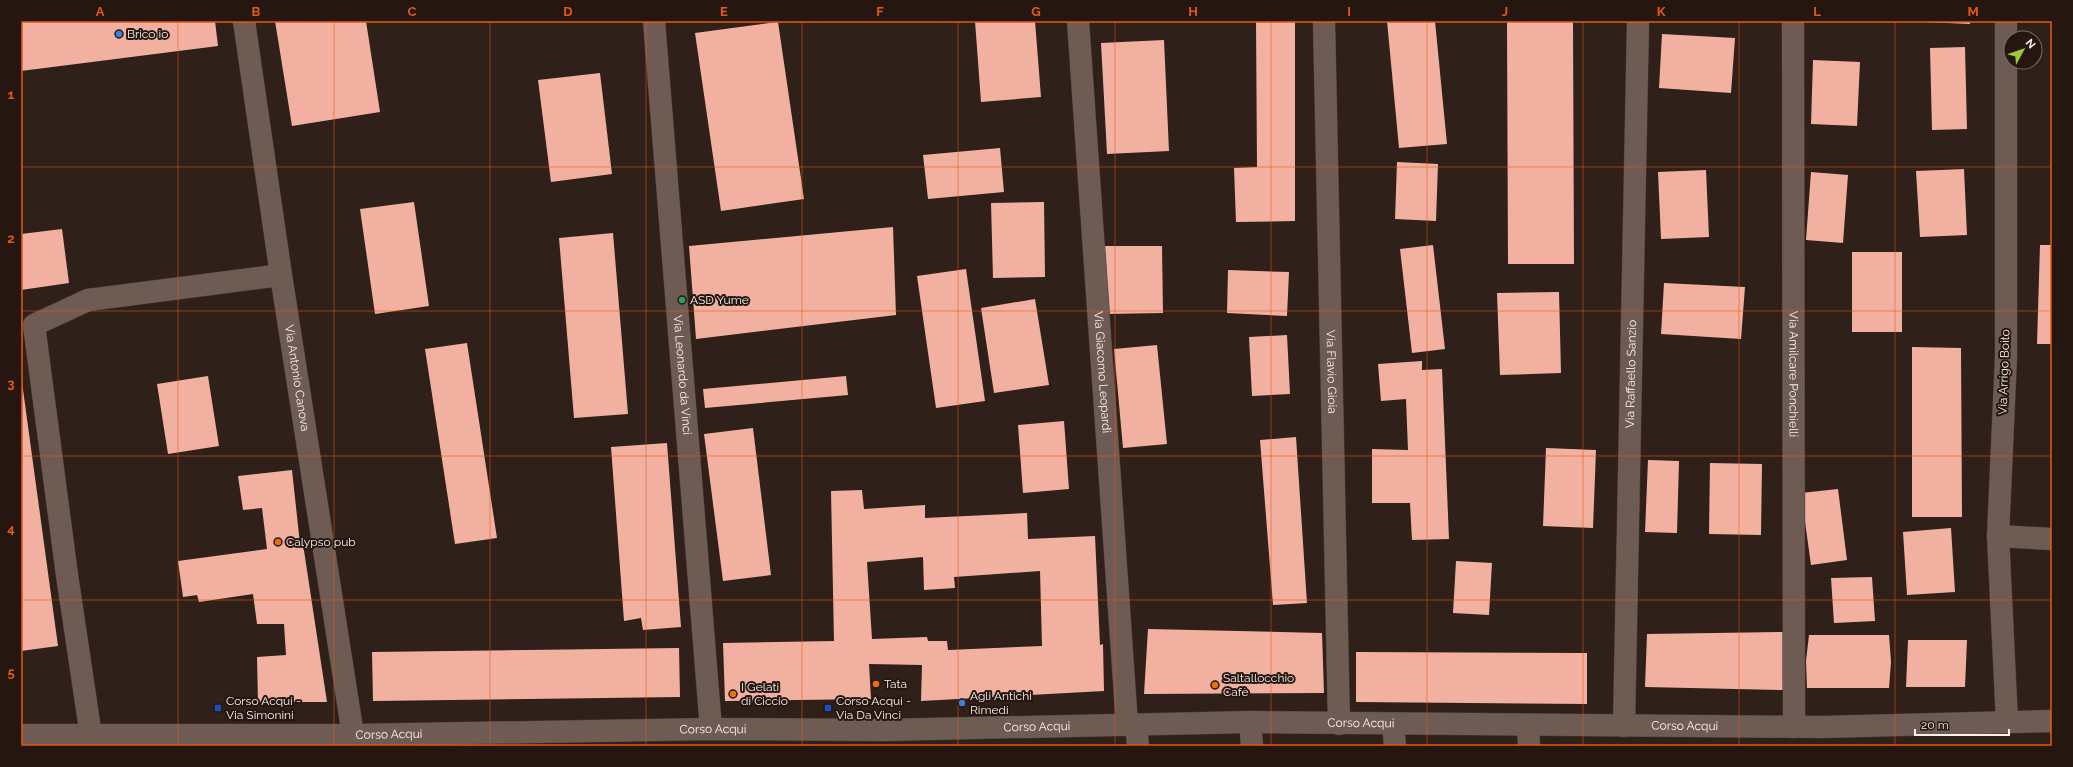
<svg xmlns="http://www.w3.org/2000/svg" width="2073" height="767" font-family="Raleway,sans-serif">
<style>
.building{fill:#f2b1a0;fill-rule:evenodd}
.lines{fill:none;stroke-linecap:round;stroke-linejoin:round}
.minor-casing{stroke:#493c38;stroke-width:23}
.minor{stroke:#6e5c54;stroke-width:22}
.grid{fill:none;stroke:#e8590c;stroke-width:1;stroke-opacity:0.55}
.shop-dot{fill:#3f7fe0;stroke:#251710;stroke-width:1.5}
.leisure-dot{fill:#2e9e5b;stroke:#251710;stroke-width:1.5}
.food-dot{fill:#e8710a;stroke:#251710;stroke-width:1.5}
.transit-dot{fill:#1a4fb4;stroke:#251710;stroke-width:1.5}
.labels{text-anchor:middle;stroke-width:4;stroke-linejoin:round;paint-order:stroke}
.poi-label{font-size:12px;fill:#faf0eb;stroke:#251710;text-anchor:start}
.street-label{font-size:12px;fill:#faf0eb;stroke:#251710}
.neatline{fill:none;stroke:#e8590c;stroke-width:1.5}
.grid-label{font-size:13px;text-anchor:middle;font-weight:bold;fill:#e8590c}
</style>
<rect width="100%" height="100%" fill="#2f2019"/>
<path class="building" d="M21,21H215L218,46L21,71Z
M275,21H366L380,112L292,126Z
M975,21H1035L1041,97L981,102Z
M1256,21H1295V221L1236,222L1234,168L1257,167Z
M1387,21H1435L1447,144L1399,148Z
M1507,21H1573L1574,264H1508Z
M1924,21H1970V24L1924,22Z
M778,22L804,199L721,211L695,33Z
M1662,34L1735,38L1731,93L1659,88Z
M1164,40L1169,151L1107,154L1101,43Z
M1965,47L1967,129L1932,130L1930,48Z
M1813,60L1860,62L1857,126L1811,124Z
M600,73L612,174L551,182L538,80Z
M1000,148L1004,192L928,199L923,155Z
M1397,162L1438,164L1436,221L1395,219Z
M1964,169L1967,235L1920,237L1916,171Z
M1706,170L1709,237L1661,239L1658,172Z
M1811,172L1848,175L1843,243L1806,240Z
M414,202L429,306L375,314L360,209Z
M1044,202L1045,277L993,278L991,203Z
M893,227L896,315L696,339L689,246Z
M62,229L69,283L21,290V234Z
M613,233L628,414L574,418L559,238Z
M1433,245L1445,349L1412,353L1400,249Z
M2040,245H2052V344H2037Z
M1104,246H1162L1163,313L1105,314Z
M1852,252H1902V332H1852Z
M966,269L985,401L936,408L917,276Z
M1228,270L1289,272L1287,316L1227,313Z
M1664,283L1745,287L1741,339L1661,334Z
M1559,292L1561,373L1500,375L1497,293Z
M1035,299L1049,385L994,393L981,308Z
M1287,335L1290,394L1252,396L1249,337Z
M467,343L497,538L455,544L425,349Z
M1157,345L1167,444L1123,448L1114,349Z
M1912,347L1961,348L1962,517H1912Z
M1422,361V370L1442,369L1449,539L1412,540L1410,503H1372V449L1408,450L1406,399L1381,401L1378,364Z
M21,375L58,646L21,651Z
M208,376L219,446L168,454L157,384Z
M846,376L848,395L705,408L703,389Z
M1064,421L1069,489L1023,493L1018,425Z
M753,428L771,575L723,581L704,434Z
M1296,437L1307,603L1273,605L1260,440Z
M667,443L681,627L643,630L641,618L624,621L611,447Z
M1546,448L1596,450L1593,528L1543,526Z
M1648,460L1679,461L1677,533L1645,532Z
M1710,463L1762,464L1761,535L1709,534Z
M292,470L300,544H303L327,702H258L257,657L286,655L284,624H257L253,594L199,602L197,595L183,597L178,561L267,549L262,508L243,510L238,476Z
M1838,489L1847,560L1811,565L1801,493Z
M862,490L864,509L925,505V518L1027,513L1028,539L1095,536L1100,645L1103,644L1104,691L921,701L922,665L869,664L871,699L725,701L723,643L834,641L831,491ZM923,557L924,590L955,588L954,577L1040,571L1042,646L948,650L947,641H928L927,637L872,639L867,562Z
M1951,528L1955,592L1907,595L1903,532Z
M1456,561L1492,563L1489,615L1453,613Z
M1872,577L1875,621L1834,623L1831,578Z
M1148,629L1322,633L1324,693L1144,694Z
M1783,632V690L1645,687L1647,634Z
M1809,635H1889L1891,662L1889,688H1807L1806,661Z
M1908,640H1967L1965,687H1906Z
M679,648L680,697L373,701L372,652Z
M1356,652L1587,653V704L1356,702Z"/>
<g class="lines">
<defs>
<g id="minor">
<path id="s1" d="M244,21L281,275L353,735"/>
<path id="s2" d="M654,21L711,729"/>
<path id="s3" d="M1078,21L1127,724"/>
<path id="s4" d="M1324,21L1339,724"/>
<path id="s5" d="M1793,21L1794,727"/>
<path d="M2006,21V357L1998,536L2007,722"/>
<path d="M1998,536L2052,539"/>
<path d="M1250,722L1252,746"/>
<path d="M1136,724L1138,746"/>
<path d="M1393,724L1395,746"/>
<path d="M1528,725L1529,746"/>
<path id="s6" d="M1624,726L1638,21"/>
<path id="s7" d="M21,735H353L711,729L886,730L1250,722L1822,727L2052,721"/>
<path d="M91,736L67,575L34,325L88,300L281,275"/>
</g>
</defs>
<use href="#minor" class="minor-casing"/>
<use href="#minor" class="minor"/>
</g>
<path class="grid" d="M178,21V746M334,21V746M490,21V746M646,21V746M802,21V746M958,21V746M1115,21V746M1271,21V746M1427,21V746M1583,21V746M1739,21V746M1895,21V746M21,167H2052M21,311H2052M21,456H2052M21,600H2052"/>
<g class="shop-dot">
<circle cx="119" cy="34" r="4"/>
<circle cx="962" cy="703" r="4"/>
</g>
<circle class="leisure-dot" cx="682" cy="300" r="4"/>
<g class="food-dot">
<circle cx="278" cy="542" r="4"/>
<circle cx="876" cy="684" r="4"/>
<circle cx="1215" cy="685" r="4"/>
<circle cx="733" cy="694" r="4"/>
</g>
<g class="transit-dot">
<rect x="214" y="704" width="8" height="8" rx="2"/>
<rect x="824" y="704" width="8" height="8" rx="2"/>
</g>
<g class="labels">
<g class="poi-label">
<text x="127" y="38">Brico io</text>
<text x="690" y="304">ASD Yume</text>
<text x="286" y="546">Calypso pub</text>
<text x="1223" y="682">Saltallocchio<tspan x="1223" dy="14">Cafè</tspan></text>
<text x="884" y="688">Tata</text>
<text x="741" y="691">I Gelati<tspan x="741" dy="14">di Ciccio</tspan></text>
<text x="970" y="700">Agli Antichi<tspan x="970" dy="14">Rimedi</tspan></text>
<text x="226" y="705">Corso Acqui -<tspan x="226" dy="14">Via Simonini</tspan></text>
<text x="836" y="705">Corso Acqui -<tspan x="836" dy="14">Via Da Vinci</tspan></text>
</g>
<g class="street-label">
<text dy="4" stroke="none"><textPath href="#s4" startOffset="351">Via Flavio Gioia</textPath></text>
<text transform="translate(2004 372) rotate(-88)" y="4">Via Arrigo Boito</text>
<text dy="4" stroke="none"><textPath href="#s3" startOffset="352">Via Giacomo Leopardi</textPath></text>
<text dy="4" stroke="none"><textPath href="#s6" startOffset="352">Via Raffaello Sanzio</textPath></text>
<text dy="4" stroke="none"><textPath href="#s5" startOffset="353">Via Amilcare Ponchielli</textPath></text>
<text dy="4" stroke="none"><textPath href="#s2" startOffset="355">Via Leonardo da Vinci</textPath></text>
<text dy="4" stroke="none"><textPath href="#s1" startOffset="361">Via Antonio Canova</textPath></text>
<text dy="4" stroke="none"><textPath href="#s7" startOffset="1340">Corso Acqui</textPath></text>
<text dy="4" stroke="none"><textPath href="#s7" startOffset="1016">Corso Acqui</textPath></text>
<text dy="4" stroke="none"><textPath href="#s7" startOffset="1664">Corso Acqui</textPath></text>
<text dy="4" stroke="none"><textPath href="#s7" startOffset="692">Corso Acqui</textPath></text>
<text dy="4" stroke="none"><textPath href="#s7" startOffset="368">Corso Acqui</textPath></text>
</g>
</g>
<rect width="2073" height="767" fill="none" stroke="#251710" stroke-width="44"/>
<g transform="translate(2023 50) rotate(50)"><circle r="19" fill="#251710" stroke="#7a6e68"/>
<path d="M0-3L7 15L0 10L-7 15Z" fill="#9bcb32"/>
<text y="-6" font-size="11" font-weight="bold" text-anchor="middle" fill="#faf0eb">N</text>
</g>
<path d="M1915 729v6h94v-6" fill="none" stroke="#faf0eb" stroke-width="2"/>
<text x="1921" y="729" font-size="12" fill="#faf0eb" stroke="#251710" stroke-width="3" paint-order="stroke">20 m</text>
<rect x="22" y="22" width="2029" height="723" class="neatline"/>
<g class="grid-label">
<text x="100" y="16">A</text>
<text x="256" y="16">B</text>
<text x="412" y="16">C</text>
<text x="568" y="16">D</text>
<text x="724" y="16">E</text>
<text x="880" y="16">F</text>
<text x="1036" y="16">G</text>
<text x="1193" y="16">H</text>
<text x="1349" y="16">I</text>
<text x="1505" y="16">J</text>
<text x="1661" y="16">K</text>
<text x="1817" y="16">L</text>
<text x="1973" y="16">M</text>
<text x="11" y="99">1</text>
<text x="11" y="243">2</text>
<text x="11" y="388">3</text>
<text x="11" y="533">4</text>
<text x="11" y="677">5</text>
</g>
</svg>
